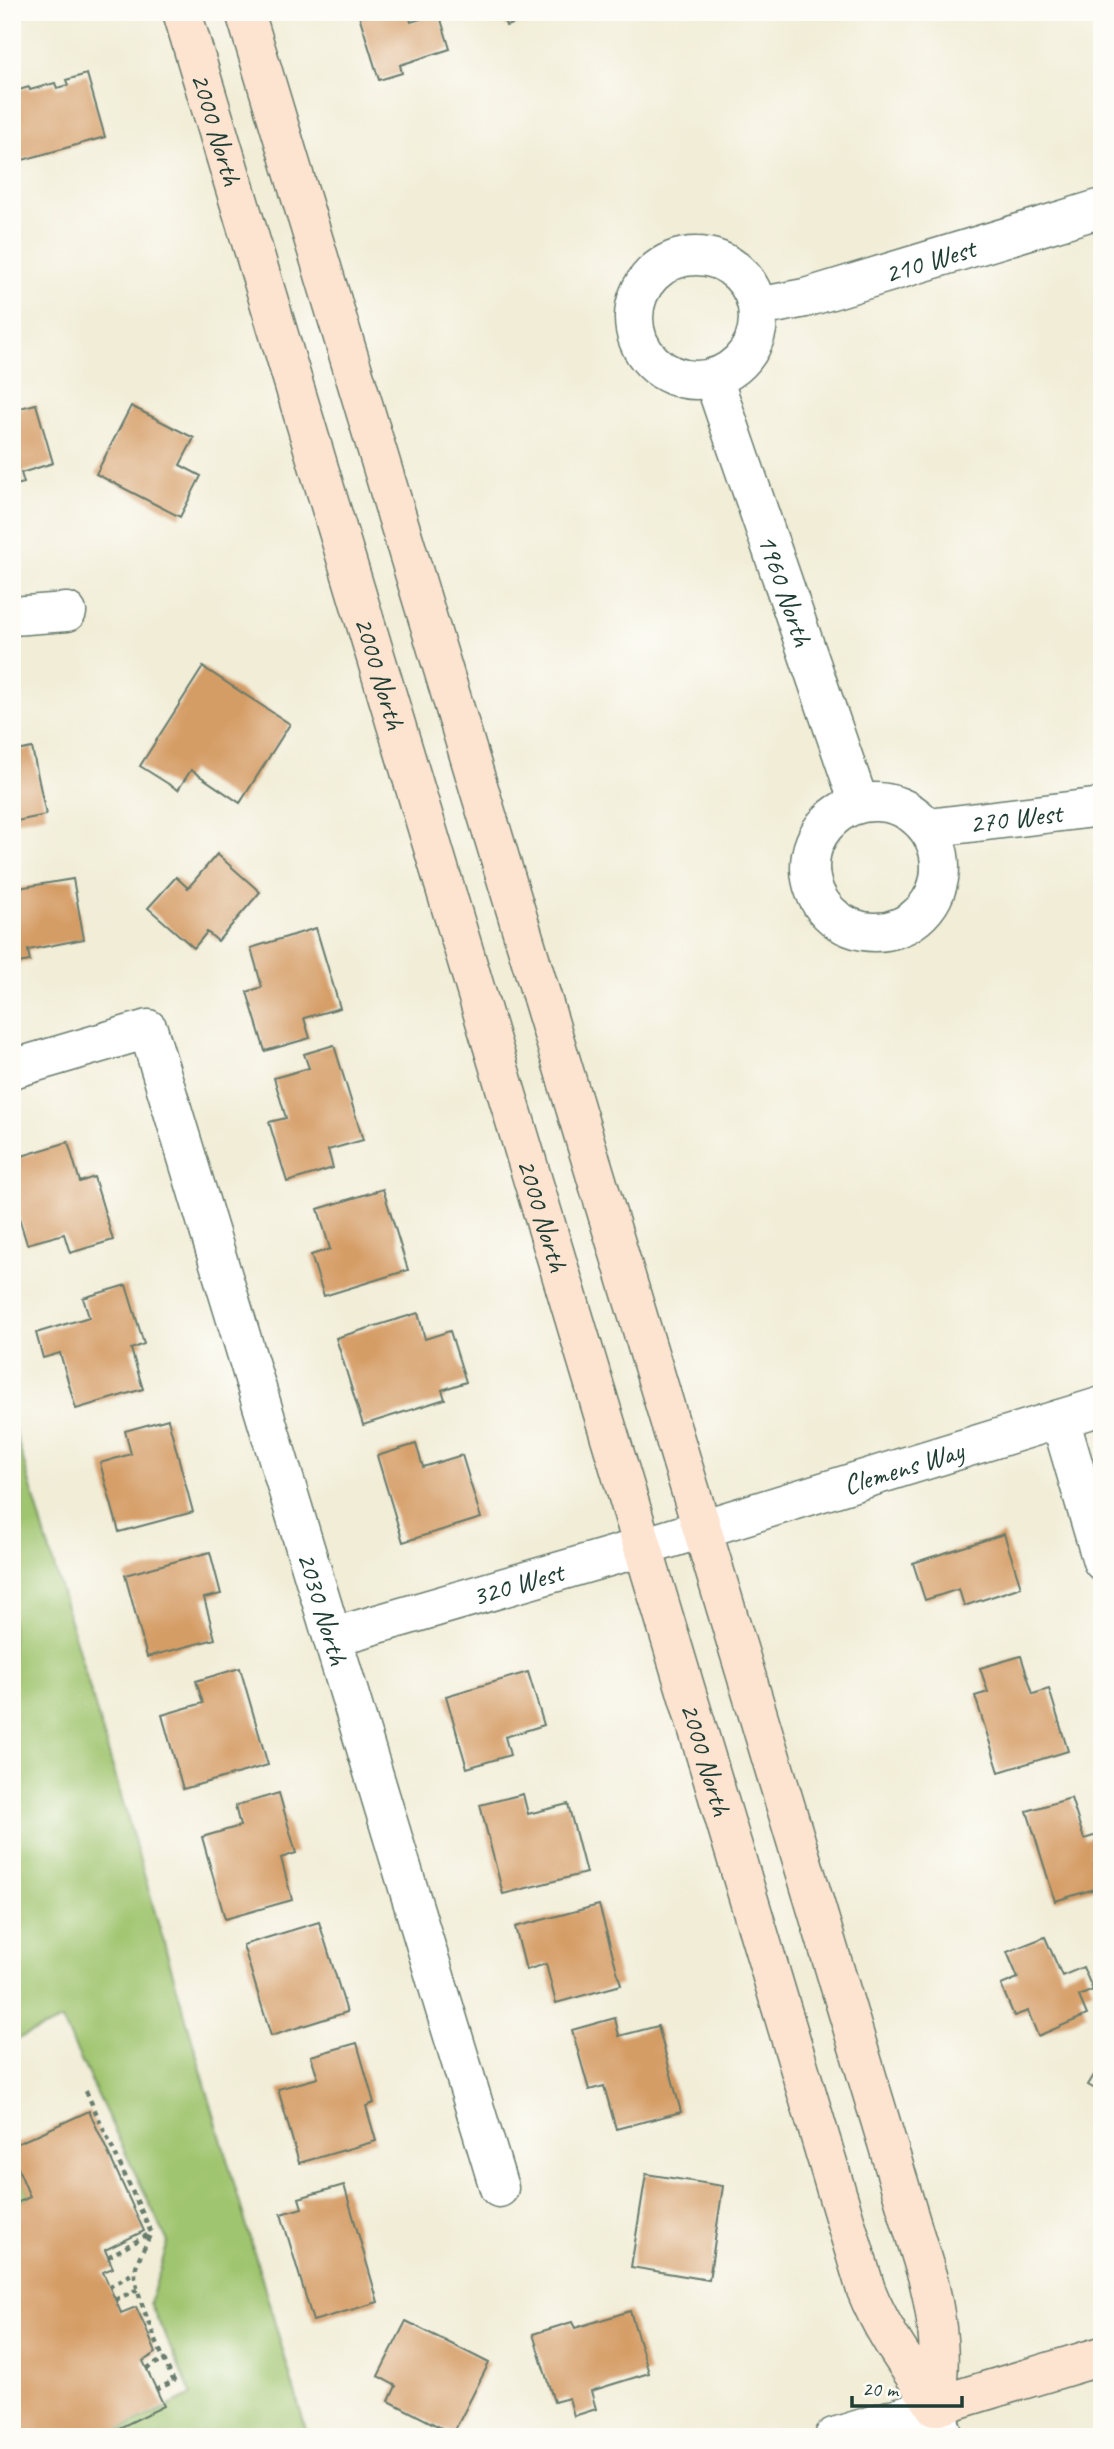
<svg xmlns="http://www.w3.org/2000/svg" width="1114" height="2449" font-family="Caveat,sans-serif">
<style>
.green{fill:#a0c56f;stroke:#608152;stroke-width:2}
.building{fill:#d59d66}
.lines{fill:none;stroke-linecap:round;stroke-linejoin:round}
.street-casing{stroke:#687b6d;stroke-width:41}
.secondary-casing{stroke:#687b6d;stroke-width:41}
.path{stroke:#687b6d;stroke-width:4.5;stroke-dasharray:5 5;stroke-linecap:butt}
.street{stroke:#fff;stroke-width:38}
.secondary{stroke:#fde4d1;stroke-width:38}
.labels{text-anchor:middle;stroke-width:5;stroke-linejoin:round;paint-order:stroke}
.street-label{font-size:28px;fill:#1f3d34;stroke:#fdfcf7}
</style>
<rect width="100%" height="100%" fill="#fdfcf7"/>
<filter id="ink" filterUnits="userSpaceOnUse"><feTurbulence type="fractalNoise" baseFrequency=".0143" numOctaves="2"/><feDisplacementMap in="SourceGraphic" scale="14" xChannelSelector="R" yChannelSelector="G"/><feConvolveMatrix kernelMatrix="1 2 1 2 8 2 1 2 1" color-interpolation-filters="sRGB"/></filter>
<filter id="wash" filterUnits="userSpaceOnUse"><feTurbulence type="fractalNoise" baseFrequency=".00686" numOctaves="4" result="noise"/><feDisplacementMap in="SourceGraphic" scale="28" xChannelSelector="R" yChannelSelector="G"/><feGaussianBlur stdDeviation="1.57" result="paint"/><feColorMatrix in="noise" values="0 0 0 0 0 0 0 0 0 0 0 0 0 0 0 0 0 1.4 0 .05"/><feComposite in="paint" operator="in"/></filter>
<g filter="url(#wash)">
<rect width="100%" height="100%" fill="#f1edd7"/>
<path class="green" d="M12,1422L308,2437H309H104L192,2395L150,2303L168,2242L62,2020L12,2041Z
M18,2171L30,2197L12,2205V2174Z"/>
<g id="blocks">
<path class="building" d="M358,12H408L411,22L439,13L450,49L400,65L402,73L379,80Z
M502,12H552V13L506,26Z
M87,74L105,137L12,163V92L29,87L30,90L55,83L57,88L68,85L66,80Z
M36,404L53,463L21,473L24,483L12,486V410Z
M131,406L194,438L180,465L201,476L180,517L96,474Z
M203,667L290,724L240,803L191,770L178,790L140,766Z
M32,748L46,815L12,822V752Z
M217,854L260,892L218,941L207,932L194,948L148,908L176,877L188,888Z
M73,879L84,939L28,950L30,961L12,964V889Z
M316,928L340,1008L304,1018L310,1038L265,1051L247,992L262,987L251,948Z
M334,1045L363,1140L328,1150L333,1168L287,1182L269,1122L286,1118L274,1078L309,1068L304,1054Z
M68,1142L80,1182L94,1177L113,1240L70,1253L64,1234L27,1244L12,1195V1159Z
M383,1189L408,1270L324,1296L311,1255L330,1249L318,1209Z
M126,1285L144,1344L131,1349L143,1389L76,1409L60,1353L43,1358L36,1333L89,1317L83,1298Z
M418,1313L425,1339L450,1331L466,1382L442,1390L445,1399L363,1425L336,1338Z
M168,1419L193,1512L119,1532L100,1463L131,1454L125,1431Z
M416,1444L423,1467L462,1455L481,1518L403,1542L377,1456Z
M1004,1534L1021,1587L964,1606L959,1589L925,1600L913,1563Z
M210,1552L221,1594L204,1598L215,1639L147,1657L125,1575Z
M1021,1656L1033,1694L1049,1689L1068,1751L999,1772L975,1696L988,1692L980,1668Z
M240,1668L268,1765L183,1789L162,1715L203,1703L196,1681Z
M528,1672L544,1725L505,1737L510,1755L467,1768L446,1696Z
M279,1793L296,1853L281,1858L292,1900L225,1919L202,1837L240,1826L235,1806Z
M523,1794L528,1814L568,1804L586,1873L503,1894L480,1805Z
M1071,1798L1084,1839L1097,1835L1102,1851V1863L1094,1865L1101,1887L1055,1901L1027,1811Z
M599,1905L621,1985L556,2003L546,1964L526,1970L515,1927Z
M319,1922L347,2012L271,2036L243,1945Z
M1045,1937L1062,1976L1083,1967L1093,1990L1079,1996L1087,2015L1038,2036L1028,2011L1014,2016L1001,1985L1018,1978L1007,1952Z
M615,2018L619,2036L658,2026L681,2112L616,2129L604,2086L589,2090L572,2030Z
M357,2043L374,2103L366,2106L376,2141L299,2163L278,2089L318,2078L311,2056Z
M1102,2062V2093L1088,2085Z
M89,2111L144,2231L105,2250L113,2268L103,2272L121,2313L136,2307L145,2326L156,2353L143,2361L164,2406L101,2437H12V2205L30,2197L12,2154V2146Z
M646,2174L723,2186L709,2280L631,2267Z
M344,2185L378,2302L313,2321L281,2214L302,2208L299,2198Z
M630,2311L649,2373L591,2391L596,2409L574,2416L569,2398L554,2402L533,2334L572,2322L575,2328Z
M406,2321L489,2363L453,2434L389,2401L396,2386L378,2376Z"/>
</g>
</g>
<g filter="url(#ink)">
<use href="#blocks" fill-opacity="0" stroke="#687b6d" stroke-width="2"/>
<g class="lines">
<defs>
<g id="street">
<circle cx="696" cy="318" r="62"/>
<path id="s1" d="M758,307L805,298L1102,208"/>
<path id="s2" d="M713,378L859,803"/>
<path d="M12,616L67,612"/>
<circle cx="875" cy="867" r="65"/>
<path id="s3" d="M928,828L1102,807"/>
<path id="s4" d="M12,1069L148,1029L499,2188"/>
<path d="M1060,1419L1102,1561"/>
<path id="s5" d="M333,1637L643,1547L1102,1406"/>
<path d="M834,2437L935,2406L944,2437"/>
</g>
<g id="secondary">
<path id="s6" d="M182,12L866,2290C883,2333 910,2368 935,2406"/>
<path d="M245,12L928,2279C939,2324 942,2361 935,2406"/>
<path d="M935,2406L1102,2356"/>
</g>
</defs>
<use href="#street" class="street-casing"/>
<use href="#secondary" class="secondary-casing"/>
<path class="path" d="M86,2091L151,2232C147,2244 136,2260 135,2273C134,2293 164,2361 174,2381L156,2390
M108,2257L151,2233
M109,2287L135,2272
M115,2300L138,2289
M146,2369L164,2359"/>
<use href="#street" class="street"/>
<use href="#secondary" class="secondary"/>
</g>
</g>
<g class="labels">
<g class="street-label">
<text dy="10" stroke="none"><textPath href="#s6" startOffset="122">2000 North</textPath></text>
<text dy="10" stroke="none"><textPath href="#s1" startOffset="178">210 West</textPath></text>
<text dy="10" stroke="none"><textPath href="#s2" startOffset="224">1960 North</textPath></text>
<text dy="10" stroke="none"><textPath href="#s6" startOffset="690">2000 North</textPath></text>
<text dy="10" stroke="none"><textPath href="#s3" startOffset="88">270 West</textPath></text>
<text dy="10" stroke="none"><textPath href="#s6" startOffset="1256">2000 North</textPath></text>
<text dy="10" stroke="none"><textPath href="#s5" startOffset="595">Clemens Way</textPath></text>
<text dy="10" stroke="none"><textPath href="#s5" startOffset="192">320 West</textPath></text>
<text dy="10" stroke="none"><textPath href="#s4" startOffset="747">2030 North</textPath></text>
<text dy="10" stroke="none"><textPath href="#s6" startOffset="1824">2000 North</textPath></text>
</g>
</g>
<rect width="1114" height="2449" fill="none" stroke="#fdfcf7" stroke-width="42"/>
<path d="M852 2396v10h110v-10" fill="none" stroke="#1f3d34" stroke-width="3.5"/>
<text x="862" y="2396" font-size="21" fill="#1f3d34" stroke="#fdfcf7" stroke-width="5" paint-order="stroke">20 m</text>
</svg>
